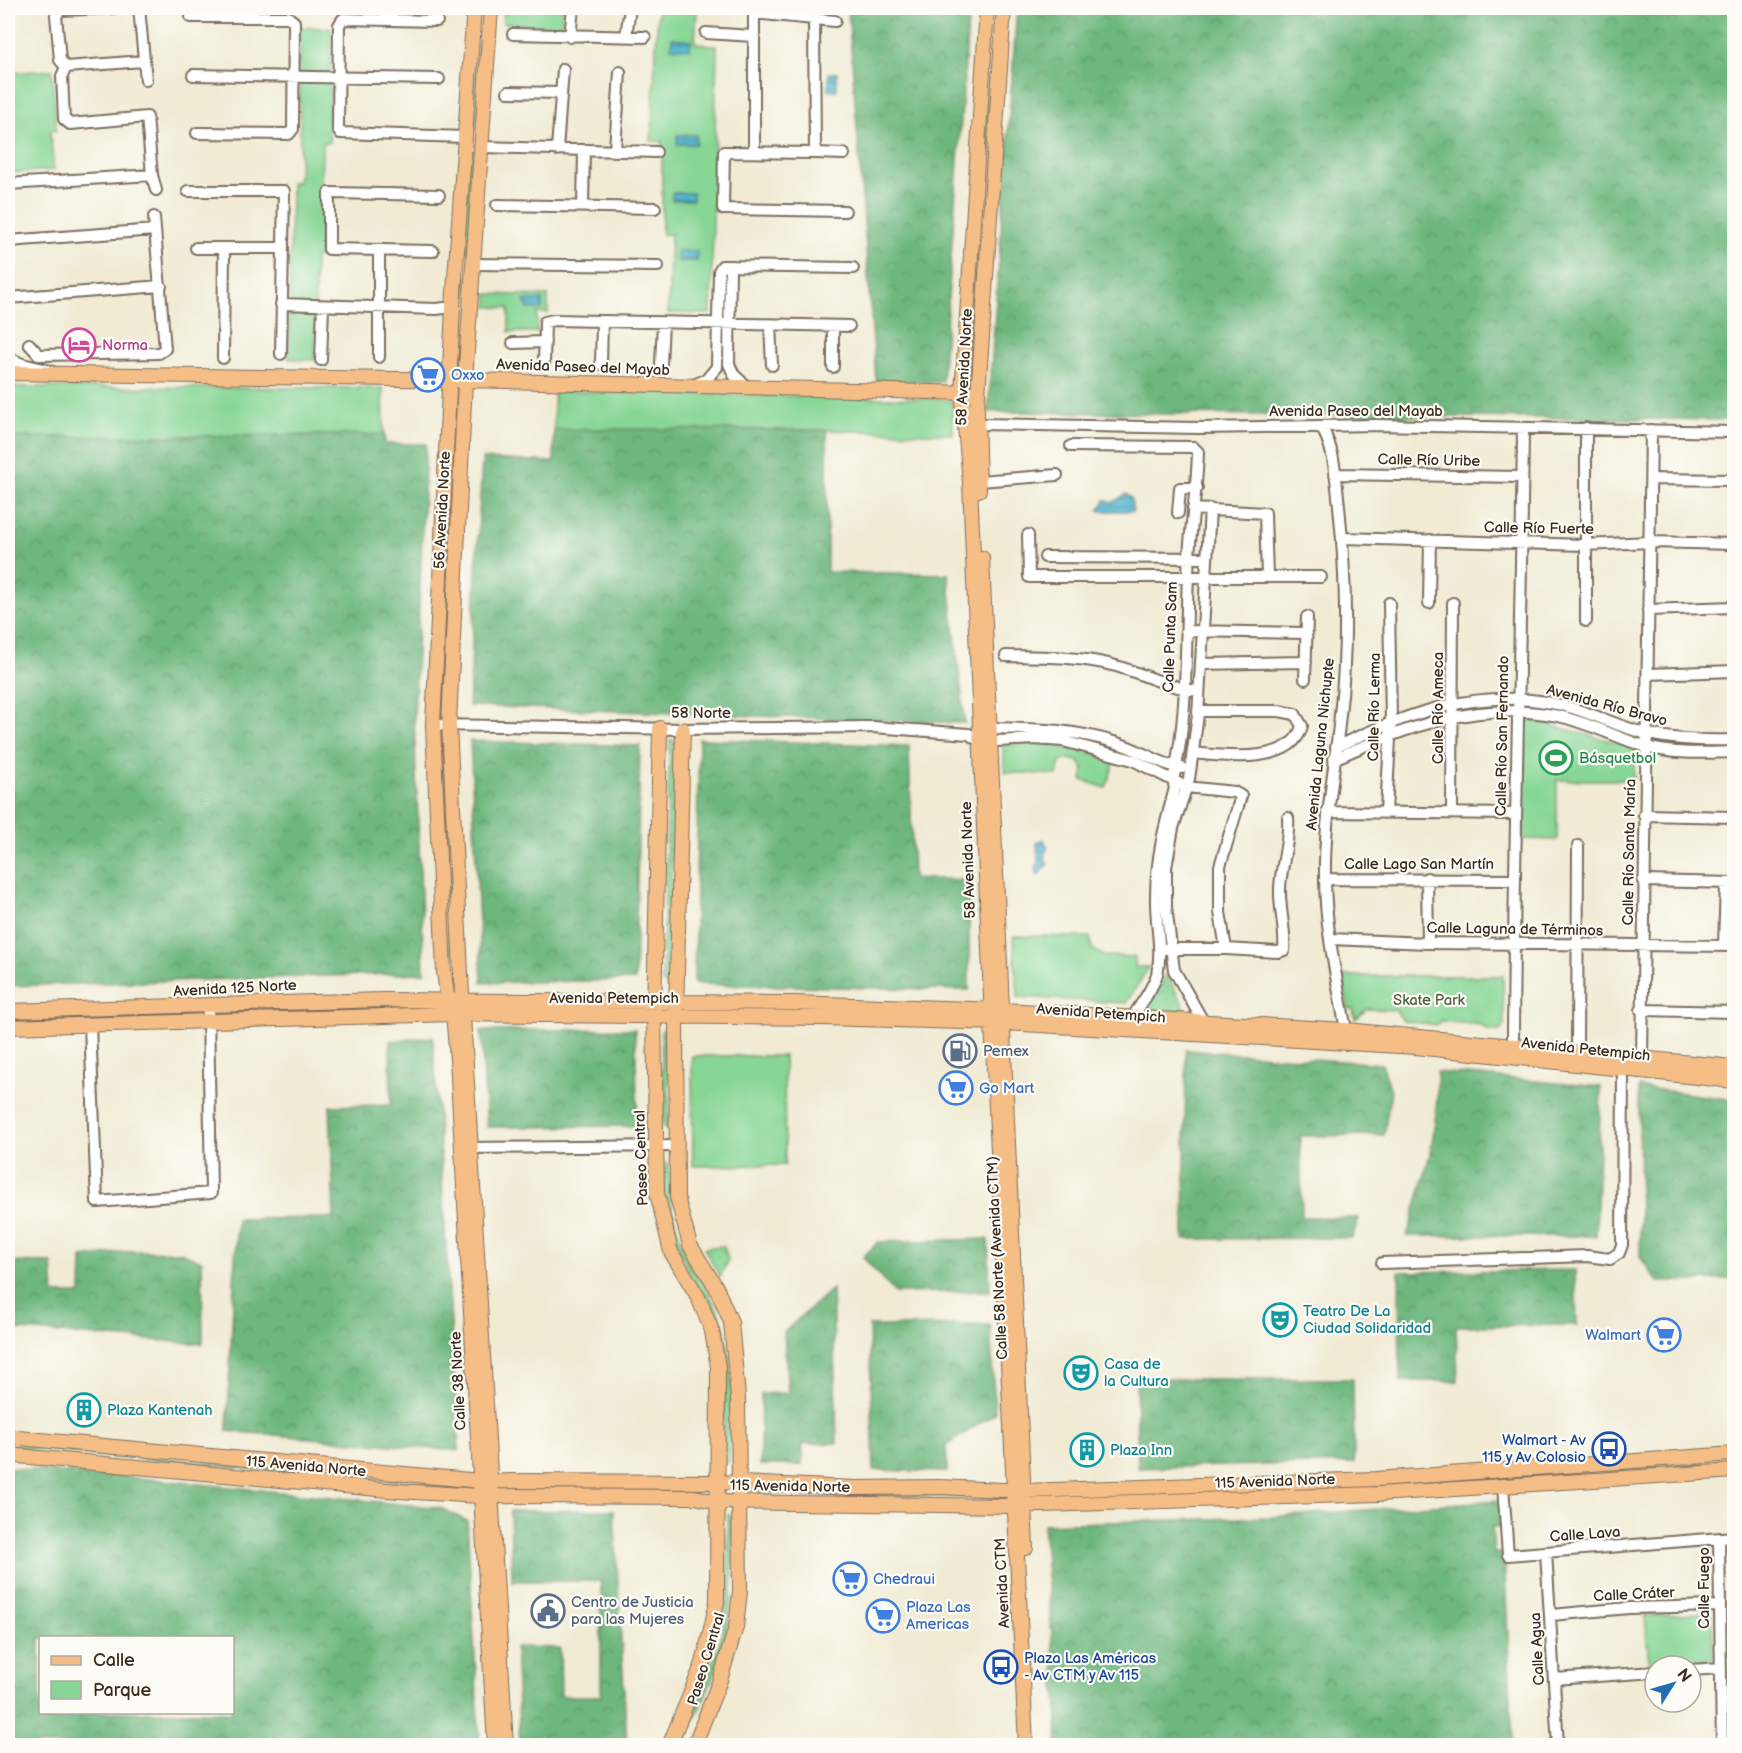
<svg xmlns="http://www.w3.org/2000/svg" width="1742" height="1753" font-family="'Balsamiq Sans',sans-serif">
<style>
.grass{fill:url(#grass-dots);stroke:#61805a;stroke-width:1.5}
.forest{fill:url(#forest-crowns);stroke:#54704e;stroke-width:1.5;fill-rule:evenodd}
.green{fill:#87d695;stroke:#61805a;stroke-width:1.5}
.water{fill:url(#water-rules);stroke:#467076;stroke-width:1.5}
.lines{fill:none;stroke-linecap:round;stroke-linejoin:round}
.minor-casing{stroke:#7b6e5e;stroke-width:14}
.major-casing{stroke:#7b6e5e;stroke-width:16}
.minor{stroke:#fff;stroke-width:10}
.major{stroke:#f6be87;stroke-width:14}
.labels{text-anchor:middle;stroke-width:4.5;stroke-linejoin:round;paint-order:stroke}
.hotel-label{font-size:15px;fill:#b23c85;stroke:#fdfcf7;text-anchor:start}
.street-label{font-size:15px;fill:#3b2a1e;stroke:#fdfcf7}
.shop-label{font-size:15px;fill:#366cbe;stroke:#fdfcf7;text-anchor:start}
.leisure-label{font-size:15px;fill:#27864d;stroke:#fdfcf7;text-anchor:start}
.park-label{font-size:15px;fill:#525e42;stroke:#fdfcf7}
.service-label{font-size:15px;fill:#4e5e75;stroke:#fdfcf7;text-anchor:start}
.culture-label{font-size:15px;fill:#0d838f;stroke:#fdfcf7;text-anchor:start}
.transit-label{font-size:15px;fill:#164399;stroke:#fdfcf7;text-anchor:end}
</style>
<defs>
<pattern id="grass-dots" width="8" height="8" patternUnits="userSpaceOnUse" patternTransform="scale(1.5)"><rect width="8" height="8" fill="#87d695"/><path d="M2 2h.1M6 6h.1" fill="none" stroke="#75b880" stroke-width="1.8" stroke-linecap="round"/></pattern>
<pattern id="forest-crowns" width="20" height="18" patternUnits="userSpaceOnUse" patternTransform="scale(1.5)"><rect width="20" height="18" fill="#6db77e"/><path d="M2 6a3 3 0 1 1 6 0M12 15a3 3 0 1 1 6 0" fill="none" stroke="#5b9567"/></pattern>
<pattern id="water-rules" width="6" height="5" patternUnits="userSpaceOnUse" patternTransform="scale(1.5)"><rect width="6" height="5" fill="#51b6cf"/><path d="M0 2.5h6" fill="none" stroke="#4494a7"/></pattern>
</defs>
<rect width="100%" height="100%" fill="#fdfcf7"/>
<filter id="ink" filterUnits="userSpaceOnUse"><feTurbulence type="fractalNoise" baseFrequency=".0167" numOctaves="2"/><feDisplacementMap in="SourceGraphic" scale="12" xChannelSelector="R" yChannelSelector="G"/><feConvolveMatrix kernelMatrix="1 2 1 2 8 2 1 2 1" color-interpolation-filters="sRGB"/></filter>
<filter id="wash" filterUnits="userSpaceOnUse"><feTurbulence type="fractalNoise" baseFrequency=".008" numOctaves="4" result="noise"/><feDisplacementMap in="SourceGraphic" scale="24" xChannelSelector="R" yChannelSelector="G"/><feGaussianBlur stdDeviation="1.35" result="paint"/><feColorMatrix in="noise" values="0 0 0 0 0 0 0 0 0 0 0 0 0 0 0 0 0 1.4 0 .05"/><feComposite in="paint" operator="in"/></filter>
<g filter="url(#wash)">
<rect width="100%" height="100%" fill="#f1ebd4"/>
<path class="grass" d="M478,43L483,45L476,129L471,125Z
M989,76L992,86L985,197H982L984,168L981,158Z
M471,150H474L468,253L463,248L469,152Z
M977,250L981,261L972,362L973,334L970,325Z
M464,277H467L460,366H457Z
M453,417H458L443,709H440Z
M443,738L444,739L454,984H451L444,848Z
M670,739L675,742L668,984L666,986L662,982Z
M1167,975L1187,1012L1146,1009Z
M665,1028L668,1032L669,1126L666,1129L663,1126L661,1031Z
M665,1163L669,1166C669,1200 674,1233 691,1263C701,1282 714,1298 721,1319C736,1364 731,1414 730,1461L728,1463L723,1459L725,1370L722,1341L710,1308L686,1266L670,1227L664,1188Z
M724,1246L728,1260L720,1277L704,1248Z
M8,1444L129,1455V1458L8,1447Z
M140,1456L468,1487L469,1488L140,1459Z
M1734,1461V1463L1344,1490L1031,1497L1395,1485Z
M505,1486L703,1490L507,1489Z
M752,1491L1007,1497V1498L752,1493Z
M728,1514L733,1518C734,1562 734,1608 722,1651C713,1684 695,1714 683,1745L678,1746L717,1651L724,1623L728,1584Z"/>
<path class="forest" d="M848,8H969L942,382L876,381Z
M1017,8H1734V420L988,412Z
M554,429L827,430V572L948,574L965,723L469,706L482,459L554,462Z
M384,434L385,444H426L414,718L424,973L8,986V437Z
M699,739L909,746L913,878L969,880V990L694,984Z
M470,741L640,746L635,980L482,983Z
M635,1029L638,1126L487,1127L481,1031Z
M433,1037L459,1451L227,1431L237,1219L334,1218L330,1106L391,1105L390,1041Z
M1186,1050L1382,1064L1391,1091L1384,1135L1300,1136L1302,1217L1359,1218L1352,1238L1184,1239Z
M1437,1072L1601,1087L1596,1236H1407C1425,1177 1439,1135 1437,1072Z
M1639,1087L1734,1100V1279L1658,1282L1640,1257Z
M988,1239L990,1291L895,1293L863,1257L878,1242Z
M131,1251L180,1252L202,1261L203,1344L8,1329V1262L52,1263L54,1294H81L82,1258Z
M1575,1270L1577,1325L1456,1326L1458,1381H1400L1399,1272Z
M832,1289L837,1443L803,1444L802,1465H760L761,1394L788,1393L784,1332Z
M990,1325L995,1413L946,1446L947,1472L874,1470L869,1326Z
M1136,1379H1353L1354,1463L1138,1468Z
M8,1468L129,1477L441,1508L467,1521L480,1745H8ZM40,1638H232V1712H40Z
M1500,1500L1502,1526L1492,1527L1494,1553H1504L1513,1745H1057L1058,1712L1043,1524L1271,1517Z
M614,1510L627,1745H520L515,1647L560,1648L561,1696H601V1581H512L510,1511Z"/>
<path class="green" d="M504,8H563L561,27L503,23Z
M658,8H697L695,43L717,46L711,314L668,313L671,234H662V141H651Z
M300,27L331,28L329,143H322L320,257H315V360L289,359L291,182H298L300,162Z
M52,70L56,130L50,131L54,170L8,173V73Z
M488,294L548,296V313H537V332H509V308L488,307Z
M8,387L383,388L384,434L8,437Z
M554,391L943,399L952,402L953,434L827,430L554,429Z
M1530,720L1635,747L1634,780H1557V840L1522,839L1525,724Z
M1007,744H1046L1116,757L1106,788L1082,780L1084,770L1078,761L1068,759L1060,762L1057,775L1005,772L1003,747Z
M1013,936L1090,937L1092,949L1104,956L1135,957V967H1149L1126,1003L1018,997Z
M1342,976H1503L1504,1025L1500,1031L1486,1030L1482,1025L1441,1021L1436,1025L1404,1021L1395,1010L1367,1009L1355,1019L1353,1009H1348Z
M692,1056H784L785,1165L693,1166Z
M1712,1612L1713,1659L1649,1663L1645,1616Z"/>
<path class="water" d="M672,38L691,40L690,49L671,47Z
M829,73H837V90H828Z
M677,135H696V144H677Z
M672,193H693V200H672Z
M677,251H697V261H677Z
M524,300H542V309H528Z
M1126,494L1131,498L1133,511H1099L1105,500L1112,503Z
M1043,839L1048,847L1044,855L1048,865L1038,875L1035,869L1038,860L1037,843Z"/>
</g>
<g filter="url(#ink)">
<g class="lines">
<defs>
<path id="minor" d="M139,8L146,80
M754,8V151
M61,10L113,8
M753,13L814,19L815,153L724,152L723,209L845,211
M191,17H288L294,22L293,129L289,134L197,133
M814,19L835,21
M437,21L343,19L339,25L338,129L340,133L465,137
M706,33L753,36
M513,34L645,37
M626,36L630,8
M570,37L573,8
M66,67L143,61
M193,75L439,79
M508,92L561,93
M481,147L656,152
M557,150L563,69
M615,150L620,72
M815,153L844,154
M152,175L156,190
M8,184L152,175L147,117L70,124L64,119L62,76L66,67L60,60L56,15L61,10L59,8
M188,191H284L281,354
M497,205L655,208
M583,206L584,151
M8,241L155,230
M196,248H283
M379,250V357
M433,251L329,249V193L439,195
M474,264L658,266
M730,266L729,364L734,375L747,387
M8,298L161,286
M281,304L436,309L453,307
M770,325L772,365
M833,326V367
M513,343L545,342
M29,344L39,355L159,353L165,349L154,217
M8,356C21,368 39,365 55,373
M223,358L224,248
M321,360L323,306
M544,364L545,322L554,320L849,326
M601,364L602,322
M661,364L663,323
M693,385L706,380L717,367L719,271L722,266L853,268
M977,424L1198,428L1375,425L1734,432
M1321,427C1335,448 1336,481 1339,506C1346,575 1348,645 1340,715C1335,769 1324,822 1325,877C1325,928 1337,980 1346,1030
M1586,428V621
M1071,446L1193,447L1198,452C1197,493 1189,534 1188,575C1185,643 1189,714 1173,780L1175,788C1165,825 1156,858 1156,896C1155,922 1163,949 1157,974C1153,989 1140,1005 1132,1018
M1335,474L1522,477
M1651,479L1734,480
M979,481L1057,475
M1193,509L1265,513L1267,577
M1178,513L1180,488H1197
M1028,535L1029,577H1321
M1342,538L1585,545L1650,542L1734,544
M1045,557L1207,558
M1429,603L1430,540
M1648,610L1734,607
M1186,631L1307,633
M1006,656C1043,657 1080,656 1116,666C1144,674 1170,688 1199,691
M1201,664L1306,662
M1648,674L1734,671
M1305,679L1307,617
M433,725L683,729L873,727L969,734L980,742L1034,739L1063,741L1133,760L1186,787L1234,792L1241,796L1220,866V912L1226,949
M983,728C1033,729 1068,728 1117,743C1139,749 1160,765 1182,768
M1336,747C1407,713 1481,686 1561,705C1591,712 1618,727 1648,734C1677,740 1705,741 1734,740
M1193,753C1222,756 1292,766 1302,726L1295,714L1279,711H1198
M1334,759C1405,727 1479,700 1558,716C1587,722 1615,737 1644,746C1672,755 1705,753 1734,752
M1327,812L1515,814
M1386,812L1391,721L1389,603
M1452,813L1453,603
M1644,815L1734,817
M1427,878L1428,943
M1325,879L1513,880
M1643,881L1734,883
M1330,939L1428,943L1734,946
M1724,946L1726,883
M1163,949H1226L1278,952L1284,950C1286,930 1279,909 1280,888C1281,865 1290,841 1288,818
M1641,1010L1734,1012
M1204,1023L1174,970L1166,907V868L1173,828L1189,779L1198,715L1210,509
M90,1025L97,1202L211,1193L208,1007
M1513,1045C1514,839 1521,634 1523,428
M1577,1051L1578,846
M1642,1058L1651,430
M466,1148L675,1146
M1382,1263L1587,1256L1610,1259L1619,1253L1622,1245L1623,1069
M1503,1485L1508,1555L1734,1537
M1719,1539L1722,1746
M1546,1552L1558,1746
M1551,1615L1629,1608L1719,1606
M1691,1670L1720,1668
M1554,1679L1655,1672"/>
<path id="major" d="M474,8L453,307L433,725L444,972L448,1002L453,1014L457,1059L495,1746
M491,8L465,380L449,724L463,1015L506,1746
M987,8L962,393L970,482L992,1023L1026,1746
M8,373L465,380L971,393
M979,490L977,410L1004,8
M982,558L1026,1548
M660,728L654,1015L657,1193L671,1252L698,1297L712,1331L718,1367L717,1602L703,1663L669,1746
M683,729L676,1014L677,1197L690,1245L716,1287L731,1322L738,1397L740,1591L736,1627L720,1680L694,1746
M8,1011L383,1000L794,1003L1003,1010L1346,1030L1734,1067
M8,1027L453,1014L821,1018L1003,1023L1416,1047L1734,1081
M8,1437L480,1481L717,1482L855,1488L939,1487L1024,1491L1377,1479L1734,1454
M8,1455L399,1491L480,1496L695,1497L718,1502L1012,1506L1378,1494L1734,1471"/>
</defs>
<use href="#minor" class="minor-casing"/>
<use href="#major" class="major-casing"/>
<use href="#minor" class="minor"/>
<use href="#major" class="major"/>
</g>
</g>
<defs>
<symbol id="hotel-ring" viewBox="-11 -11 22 22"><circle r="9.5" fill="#fdfcf7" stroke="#d1479c" stroke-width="1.5"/><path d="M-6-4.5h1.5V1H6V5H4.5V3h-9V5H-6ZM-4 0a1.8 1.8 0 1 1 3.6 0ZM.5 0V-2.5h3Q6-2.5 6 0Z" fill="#d1479c"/></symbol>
<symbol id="supermarket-ring" viewBox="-11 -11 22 22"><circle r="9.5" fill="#fdfcf7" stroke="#3f7fe0" stroke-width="1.5"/><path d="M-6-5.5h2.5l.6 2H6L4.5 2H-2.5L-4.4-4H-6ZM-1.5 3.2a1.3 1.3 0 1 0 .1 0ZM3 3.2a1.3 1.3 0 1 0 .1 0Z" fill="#3f7fe0"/></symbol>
<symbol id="stadium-ring" viewBox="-11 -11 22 22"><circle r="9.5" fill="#fdfcf7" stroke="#2e9e5b" stroke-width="1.5"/><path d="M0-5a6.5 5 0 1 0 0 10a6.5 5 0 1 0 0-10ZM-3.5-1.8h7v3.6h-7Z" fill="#2e9e5b"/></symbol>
<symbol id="fuel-ring" viewBox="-11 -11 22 22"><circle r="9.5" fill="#fdfcf7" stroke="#5c6f8a" stroke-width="1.5"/><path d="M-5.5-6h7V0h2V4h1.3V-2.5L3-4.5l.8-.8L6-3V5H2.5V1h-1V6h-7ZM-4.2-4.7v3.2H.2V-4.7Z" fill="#5c6f8a"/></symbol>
<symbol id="theatre-ring" viewBox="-11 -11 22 22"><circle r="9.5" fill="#fdfcf7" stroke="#0f9aa8" stroke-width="1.5"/><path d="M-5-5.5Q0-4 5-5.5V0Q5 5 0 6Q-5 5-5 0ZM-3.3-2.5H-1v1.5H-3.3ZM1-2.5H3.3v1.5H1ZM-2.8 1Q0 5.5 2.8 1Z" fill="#0f9aa8"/></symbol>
<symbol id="building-ring" viewBox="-11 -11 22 22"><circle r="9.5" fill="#fdfcf7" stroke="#0f9aa8" stroke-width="1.5"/><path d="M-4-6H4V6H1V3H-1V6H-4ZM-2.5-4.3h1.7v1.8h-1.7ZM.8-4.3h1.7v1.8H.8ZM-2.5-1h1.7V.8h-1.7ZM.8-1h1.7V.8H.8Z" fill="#0f9aa8"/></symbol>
<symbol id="bus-ring" viewBox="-11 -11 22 22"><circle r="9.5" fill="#fdfcf7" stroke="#1a4fb4" stroke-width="1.5"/><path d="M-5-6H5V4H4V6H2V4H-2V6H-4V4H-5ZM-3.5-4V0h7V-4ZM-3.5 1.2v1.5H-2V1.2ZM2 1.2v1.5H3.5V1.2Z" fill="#1a4fb4"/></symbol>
<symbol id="civic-ring" viewBox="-11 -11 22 22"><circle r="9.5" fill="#fdfcf7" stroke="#5c6f8a" stroke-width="1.5"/><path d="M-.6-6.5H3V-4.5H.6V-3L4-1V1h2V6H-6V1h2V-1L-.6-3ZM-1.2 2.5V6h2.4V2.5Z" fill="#5c6f8a"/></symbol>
</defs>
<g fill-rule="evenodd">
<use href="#hotel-ring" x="60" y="326" width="38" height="38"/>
<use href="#supermarket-ring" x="409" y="356" width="38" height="38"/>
<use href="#stadium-ring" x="1537" y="739" width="38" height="38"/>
<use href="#fuel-ring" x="941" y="1032" width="38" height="38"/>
<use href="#supermarket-ring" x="937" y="1069" width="38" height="38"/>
<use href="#theatre-ring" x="1261" y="1301" width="38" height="38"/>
<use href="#supermarket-ring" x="1645" y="1316" width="38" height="38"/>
<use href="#theatre-ring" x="1062" y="1354" width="38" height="38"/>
<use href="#building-ring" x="65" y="1391" width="38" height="38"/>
<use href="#bus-ring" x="1590" y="1430" width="38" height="38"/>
<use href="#building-ring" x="1068" y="1431" width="38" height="38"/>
<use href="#supermarket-ring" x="831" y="1560" width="38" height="38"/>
<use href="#civic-ring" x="529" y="1592" width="38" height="38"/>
<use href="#supermarket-ring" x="864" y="1597" width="38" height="38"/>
<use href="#bus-ring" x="982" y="1648" width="38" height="38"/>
</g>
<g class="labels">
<g class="hotel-label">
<text x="102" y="350">Norma</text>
</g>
<g class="street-label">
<text transform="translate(583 367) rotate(2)" y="5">Avenida Paseo del Mayab</text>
<text transform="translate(964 367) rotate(-87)" y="5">58 Avenida Norte</text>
<text x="1356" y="416">Avenida Paseo del Mayab</text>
<text transform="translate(1429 460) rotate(1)" y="5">Calle Río Uribe</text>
<text transform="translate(442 510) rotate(-87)" y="5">56 Avenida Norte</text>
<text transform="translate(1539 528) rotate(1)" y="5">Calle Río Fuerte</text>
<text transform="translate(1170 637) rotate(-88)" y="5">Calle Punta Sam</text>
<text transform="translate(1607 705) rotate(15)" y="5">Avenida Río Bravo</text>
<text transform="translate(1374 707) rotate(-89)" y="5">Calle Río Lerma</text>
<text transform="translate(1438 708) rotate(-90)" y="5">Calle Río Ameca</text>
<text x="701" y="718">58 Norte</text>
<text transform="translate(1502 736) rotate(-89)" y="5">Calle Río San Fernando</text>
<text transform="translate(1320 744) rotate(-84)" y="5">Avenida Laguna Nichupte</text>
<text transform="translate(1629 852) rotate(-89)" y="5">Calle Río Santa María</text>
<text transform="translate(968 860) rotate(-92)" y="5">58 Avenida Norte</text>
<text x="1419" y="869">Calle Lago San Martín</text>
<text transform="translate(1515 929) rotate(1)" y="5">Calle Laguna de Términos</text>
<text transform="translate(235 988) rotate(-3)" y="5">Avenida 125 Norte</text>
<text x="614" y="1003">Avenida Petempich</text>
<text transform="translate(1101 1013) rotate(4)" y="5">Avenida Petempich</text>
<text transform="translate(1586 1049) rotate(6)" y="5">Avenida Petempich</text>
<text transform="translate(641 1158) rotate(-92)" y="5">Paseo Central</text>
<text transform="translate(997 1258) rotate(-93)" y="5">Calle 58 Norte (Avenida CTM)</text>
<text transform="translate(458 1381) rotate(-93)" y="5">Calle 38 Norte</text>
<text transform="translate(306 1466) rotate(5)" y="5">115 Avenida Norte</text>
<text transform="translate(1275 1481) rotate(-2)" y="5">115 Avenida Norte</text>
<text transform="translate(790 1486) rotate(1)" y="5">115 Avenida Norte</text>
<text transform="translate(1585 1534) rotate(-4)" y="5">Calle Lava</text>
<text transform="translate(1002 1583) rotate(-93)" y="5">Avenida CTM</text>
<text transform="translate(1704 1588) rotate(-90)" y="5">Calle Fuego</text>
<text transform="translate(1634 1594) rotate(-3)" y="5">Calle Cráter</text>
<text transform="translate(1537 1649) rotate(-93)" y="5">Calle Agua</text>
<text transform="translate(706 1659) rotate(-73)" y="5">Paseo Central</text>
</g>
<g class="shop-label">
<text x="451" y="380">Oxxo</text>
<text x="979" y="1093">Go Mart</text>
<text x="1641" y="1340" text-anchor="end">Walmart</text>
<text x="873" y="1584">Chedraui</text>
<text x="906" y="1612">Plaza Las<tspan x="906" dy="17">Americas</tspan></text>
</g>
<g class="leisure-label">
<text x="1579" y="763">Básquetbol</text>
</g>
<g class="park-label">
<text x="1429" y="1005">Skate Park</text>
</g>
<g class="service-label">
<text x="983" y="1056">Pemex</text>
<text x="571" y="1607">Centro de Justicia<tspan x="571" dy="17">para las Mujeres</tspan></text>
</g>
<g class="culture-label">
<text x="1303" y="1316">Teatro De La<tspan x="1303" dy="17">Ciudad Solidaridad</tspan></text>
<text x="1104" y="1369">Casa de<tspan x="1104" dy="17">la Cultura</tspan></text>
<text x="107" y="1415">Plaza Kantenah</text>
<text x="1110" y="1455">Plaza Inn</text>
</g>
<g class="transit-label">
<text x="1586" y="1445">Walmart - Av<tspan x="1586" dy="17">115 y Av Colosio</tspan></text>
<text x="1024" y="1663" text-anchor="start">Plaza Las Américas<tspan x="1024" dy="17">- Av CTM y Av 115</tspan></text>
</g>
</g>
<rect width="1742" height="1753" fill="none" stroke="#fdfcf7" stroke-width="30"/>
<rect x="39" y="1636" width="195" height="78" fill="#fdfcf7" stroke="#afa8a0" stroke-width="1.5"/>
<rect x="51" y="1656" width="30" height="9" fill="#f6be87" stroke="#afa8a0" stroke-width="1.5"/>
<text x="93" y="1666" font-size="18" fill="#3b2a1e">Calle</text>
<rect x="51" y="1681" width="30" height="18" fill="#87d695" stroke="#afa8a0" stroke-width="1.5"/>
<text x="93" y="1696" font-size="18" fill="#3b2a1e">Parque</text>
<g transform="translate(1673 1684) rotate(53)"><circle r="28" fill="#fdfcf7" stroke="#afa8a0" stroke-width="1.5"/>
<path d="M0-4.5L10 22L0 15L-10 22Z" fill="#1f6fb2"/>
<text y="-9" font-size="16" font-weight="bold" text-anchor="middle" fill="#3b2a1e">N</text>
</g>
</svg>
